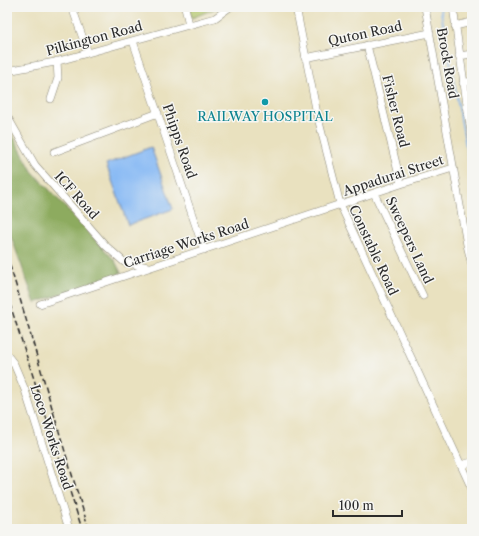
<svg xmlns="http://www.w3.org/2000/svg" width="479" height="536" font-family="'Libre Caslon Text',serif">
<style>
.green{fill:#b2c66a;stroke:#6e784a}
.forest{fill:#8dab5e;stroke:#5c6b44}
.water{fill:#87b9f4;stroke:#597290}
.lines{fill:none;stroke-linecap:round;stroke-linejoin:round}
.stream{stroke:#87b9f4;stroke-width:1.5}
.minor-casing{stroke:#8a8675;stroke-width:8}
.minor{stroke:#fff;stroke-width:7}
.rail{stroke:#2b2b2b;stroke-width:1.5;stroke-dasharray:6 3;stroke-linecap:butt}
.culture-dot{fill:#0f9aa8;stroke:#f6f6f2;stroke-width:1.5}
.labels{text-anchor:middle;stroke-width:3;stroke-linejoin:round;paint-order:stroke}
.street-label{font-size:13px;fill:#2b2b2b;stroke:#f6f6f2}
.culture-label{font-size:13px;fill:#0d838f;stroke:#f6f6f2}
</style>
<rect width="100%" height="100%" fill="#f6f6f2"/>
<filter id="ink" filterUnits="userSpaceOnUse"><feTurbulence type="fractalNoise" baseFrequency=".025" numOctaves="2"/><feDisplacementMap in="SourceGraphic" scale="8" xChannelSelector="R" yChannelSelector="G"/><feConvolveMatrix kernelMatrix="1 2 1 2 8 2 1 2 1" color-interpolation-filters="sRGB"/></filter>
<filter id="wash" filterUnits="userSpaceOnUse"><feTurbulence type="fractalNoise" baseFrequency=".012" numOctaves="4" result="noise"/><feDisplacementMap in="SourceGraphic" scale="16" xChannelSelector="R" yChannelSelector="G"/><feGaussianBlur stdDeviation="0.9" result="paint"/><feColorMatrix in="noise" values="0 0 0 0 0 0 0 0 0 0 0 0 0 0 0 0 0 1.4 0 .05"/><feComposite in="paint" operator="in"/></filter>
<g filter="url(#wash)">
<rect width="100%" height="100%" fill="#e9e1bf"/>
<path class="green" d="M189,7H219L192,18Z"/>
<path class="forest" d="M7,125L32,171L115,261L121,273L35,303L7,225Z"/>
<path class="water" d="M151,147L173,209L128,225L106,164Z"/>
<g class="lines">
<path class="stream" d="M440,7L472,179"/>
</g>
</g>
<g filter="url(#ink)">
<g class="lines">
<defs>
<path id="minor" d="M72,7L88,53
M185,7L189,25
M296,7L317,114L340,204L472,489
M425,7L467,245L472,265
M453,7L472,139
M455,26L472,22
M133,41L204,250
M367,45L401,184
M459,56L472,54
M305,58L430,33
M7,71L55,62L200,22L215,18L230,7
M463,83L472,81
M51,99L58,78L57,61
M7,116L35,165L106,246L124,262L148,267
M54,152L158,113
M374,193L423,296
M40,304L401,184L453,168
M7,355L14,364L25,390L69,529
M461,465L472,462"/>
</defs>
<use href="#minor" class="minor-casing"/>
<use href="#minor" class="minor"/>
<path class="rail" d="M7,256C35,347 60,439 89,529
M7,295L82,529"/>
</g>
</g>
<circle class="culture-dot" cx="265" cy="102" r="4"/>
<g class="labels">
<g class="street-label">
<text transform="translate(365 33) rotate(-12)" y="5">Quton Road</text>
<text transform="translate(94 38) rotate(-15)" y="5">Pilkington Road</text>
<text transform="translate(448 63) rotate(80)" y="5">Brock Road</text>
<text transform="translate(396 111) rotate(76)" y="5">Fisher Road</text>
<text transform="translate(180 141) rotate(71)" y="5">Phipps Road</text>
<text transform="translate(393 175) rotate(-18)" y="5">Appadurai Street</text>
<text transform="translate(77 195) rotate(48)" y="5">ICF Road</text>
<text transform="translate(410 240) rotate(65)" y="5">Sweepers Land</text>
<text transform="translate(186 243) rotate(-18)" y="5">Carriage Works Road</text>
<text transform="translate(374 250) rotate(65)" y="5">Constable Road</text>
<text transform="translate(52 437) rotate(72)" y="5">Loco Works Road</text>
</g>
<g class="culture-label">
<text x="265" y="121">RAILWAY HOSPITAL</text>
</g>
</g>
<rect width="479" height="536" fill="none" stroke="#f6f6f2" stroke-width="24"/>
<path d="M333 510v6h69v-6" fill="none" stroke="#2b2b2b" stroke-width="2"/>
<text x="339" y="510" font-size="12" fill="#2b2b2b" stroke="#f6f6f2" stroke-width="3" paint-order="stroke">100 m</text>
</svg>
